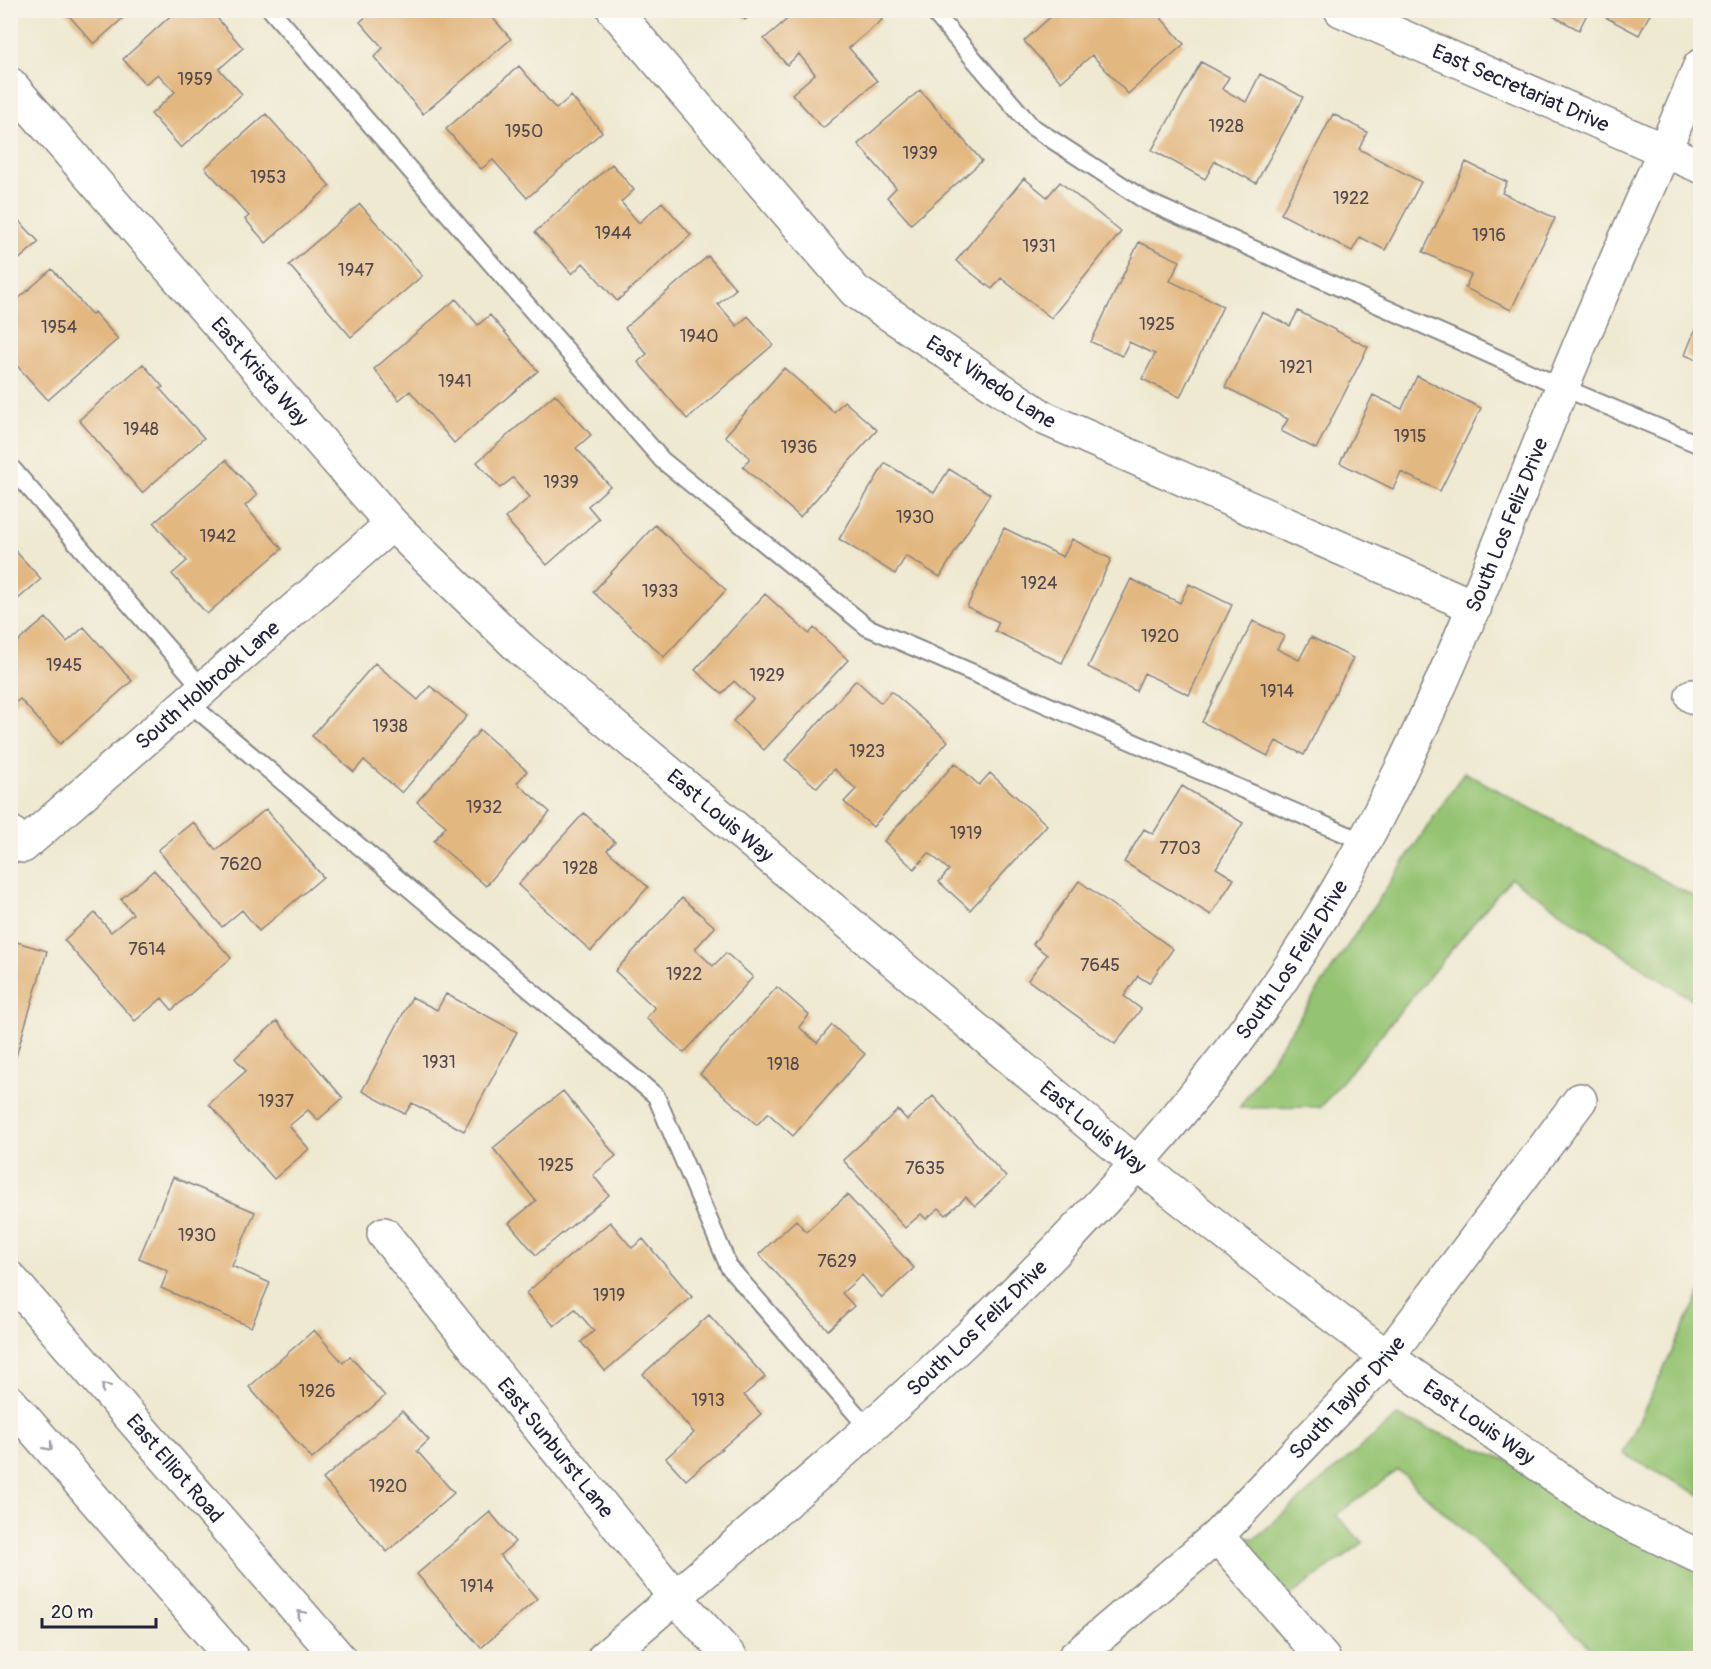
<svg xmlns="http://www.w3.org/2000/svg" width="1711" height="1669" font-family="Pangolin,sans-serif">
<style>
.green{fill:#94c371;stroke:#5b7256;stroke-width:1.5}
.building{fill:#e3b780}
.lines{fill:none;stroke-linecap:round;stroke-linejoin:round}
.lane-casing{stroke:#888686;stroke-width:20}
.street-casing{stroke:#888686;stroke-width:36}
.secondary-casing{stroke:#888686;stroke-width:36}
.lane{stroke:#fff;stroke-width:16}
.street{stroke:#fff;stroke-width:33}
.secondary{stroke:#fff;stroke-width:33}
.oneway{stroke:#9c9ca7}
.labels{text-anchor:middle;stroke-width:4.5;stroke-linejoin:round;paint-order:stroke}
.number-label{font-size:18px;fill:#52474c}
.street-label{font-size:21px;fill:#22223b;stroke:#f7f3e8}
</style>
<rect width="100%" height="100%" fill="#f7f3e8"/>
<filter id="ink" filterUnits="userSpaceOnUse"><feTurbulence type="fractalNoise" baseFrequency=".0167" numOctaves="2"/><feDisplacementMap in="SourceGraphic" scale="12" xChannelSelector="R" yChannelSelector="G"/><feConvolveMatrix kernelMatrix="1 2 1 2 8 2 1 2 1" color-interpolation-filters="sRGB"/></filter>
<filter id="wash" filterUnits="userSpaceOnUse"><feTurbulence type="fractalNoise" baseFrequency=".008" numOctaves="4" result="noise"/><feDisplacementMap in="SourceGraphic" scale="24" xChannelSelector="R" yChannelSelector="G"/><feGaussianBlur stdDeviation="1.35" result="paint"/><feColorMatrix in="noise" values="0 0 0 0 0 0 0 0 0 0 0 0 0 0 0 0 0 1.4 0 .05"/><feComposite in="paint" operator="in"/></filter>
<g filter="url(#wash)">
<rect width="100%" height="100%" fill="#efe9d1"/>
<path class="green" d="M1464,772L1700,900V1004L1653,975L1511,878L1321,1107L1239,1108Z
M1700,1293V1495L1623,1454Z
M1397,1416L1700,1538V1658H1602L1398,1470L1336,1515L1363,1543L1288,1597L1217,1536L1255,1538Z"/>
<g id="blocks">
<path class="building" d="M64,10H132L94,44Z
M177,10H210L243,48L219,69L242,94L181,148L151,114L175,92L158,74L145,84L123,59Z
M373,10H461L469,20L479,10H486L511,39L423,114L374,57L383,48L360,22Z
M737,10H757L745,20Z
M798,10H874L882,20L849,48L877,81L823,128L792,94L815,74L799,54L787,65L764,39Z
M1058,10H1154L1184,44L1128,94L1092,55L1061,82L1024,41Z
M1542,10H1589L1579,30Z
M1592,10H1652L1639,35Z
M1201,62L1229,77L1222,89L1246,102L1260,74L1303,97L1256,183L1215,161L1205,179L1152,150Z
M519,66L556,109L571,96L602,132L527,198L493,160L481,169L446,129Z
M920,90L982,161L911,224L887,197L896,188L858,144Z
M266,114L330,186L266,243L245,219L249,216L205,168Z
M1333,114L1367,132L1359,149L1421,182L1385,250L1360,237L1352,251L1281,214Z
M1466,162L1507,182L1502,193L1555,218L1511,310L1465,288L1471,275L1423,252Z
M612,164L634,190L621,202L639,223L662,202L691,235L617,301L583,263L572,274L535,232Z
M1024,178L1047,197L1060,182L1121,232L1051,318L1001,278L992,289L956,261Z
M360,204L422,276L351,337L289,265Z
M10,211L39,242L10,267Z
M1139,242L1180,261L1170,281L1223,306L1180,397L1142,379L1155,354L1129,342L1122,356L1091,342Z
M708,256L736,289L718,304L737,326L748,316L773,345L687,419L638,362L647,354L625,328Z
M52,269L92,315L94,312L118,339L48,400L10,358V306Z
M456,299L478,325L490,315L538,371L454,443L410,391L399,400L374,369Z
M1298,311L1368,347L1316,449L1281,431L1288,419L1225,387L1262,312L1290,326Z
M1700,317V361L1685,355Z
M143,364L163,387L160,389L204,438L142,493L79,420Z
M784,368L834,412L844,401L877,430L800,517L743,467L750,458L725,436Z
M1417,376L1481,408L1440,491L1401,472L1393,489L1340,463L1373,395L1402,409Z
M555,394L591,435L576,448L610,486L588,506L599,519L547,565L505,518L530,497L513,478L500,488L477,462Z
M226,460L257,495L245,506L282,549L207,614L172,574L187,561L154,523Z
M885,463L934,493L949,469L990,494L940,577L906,556L895,574L839,539Z
M655,525L726,590L664,657L593,592Z
M1004,528L1063,557L1072,539L1111,559L1062,663L995,631L999,622L967,607Z
M10,545L41,579L10,606Z
M1131,579L1180,603L1189,584L1232,605L1189,695L1144,673L1136,691L1088,667Z
M765,594L809,634L814,628L848,660L764,750L733,721L753,699L734,681L722,694L695,670Z
M46,618L67,642L84,627L132,681L60,744L20,699L10,707V648Z
M1253,621L1284,636L1277,649L1299,660L1311,637L1353,658L1304,755L1276,741L1268,756L1202,722Z
M375,663L418,700L430,686L467,716L402,793L364,760L354,772L312,736Z
M856,680L881,703L891,691L948,741L873,827L844,802L856,789L834,769L817,788L785,760Z
M480,730L527,771L517,783L550,812L486,886L434,841L446,826L417,802Z
M955,763L979,785L990,773L1047,825L970,910L939,882L949,870L929,853L914,869L884,841Z
M1182,786L1243,823L1216,868L1234,879L1211,915L1124,862L1144,829L1153,834Z
M266,809L323,877L259,931L242,910L222,927L158,850L193,822L216,850Z
M584,813L615,842L607,850L648,887L591,951L518,885Z
M154,870L231,958L172,1010L162,998L135,1021L64,940L95,913L111,932L133,914L121,899Z
M1079,881L1173,949L1149,983L1138,976L1124,996L1141,1009L1115,1044L1028,980L1047,955L1033,944Z
M682,898L715,927L695,949L713,966L726,953L753,977L684,1053L646,1018L655,1008L615,971Z
M10,940L47,951L14,1063L10,1061Z
M777,987L809,1015L799,1027L817,1043L832,1025L865,1054L793,1136L768,1113L757,1125L700,1074Z
M446,994L517,1032L464,1131L412,1103L405,1114L362,1091L412,997L437,1010Z
M277,1021L343,1098L318,1120L308,1110L289,1126L309,1149L274,1179L209,1104L246,1071L235,1058Z
M563,1091L616,1156L593,1175L609,1195L536,1255L509,1223L536,1201L493,1148Z
M933,1096L1006,1177L975,1206L966,1197L946,1215L939,1208L926,1219L921,1214L905,1228L843,1160L898,1110L907,1120Z
M173,1177L255,1212L232,1266L270,1283L251,1327L161,1288L168,1271L139,1258Z
M847,1195L914,1268L882,1298L862,1275L842,1293L854,1306L828,1330L759,1254L796,1220L806,1232Z
M610,1222L632,1248L643,1239L692,1297L605,1371L581,1342L594,1331L575,1309L554,1326L526,1293Z
M709,1315L765,1377L744,1395L761,1414L686,1480L666,1458L694,1433L643,1374Z
M314,1330L343,1363L350,1356L385,1396L312,1459L249,1387Z
M402,1411L429,1440L417,1451L454,1493L387,1552L323,1479Z
M490,1512L515,1542L500,1555L537,1599L481,1648L417,1574Z"/>
</g>
</g>
<g filter="url(#ink)">
<use href="#blocks" fill-opacity="0" stroke="#888686" stroke-width="1.5"/>
<g class="lines">
<defs>
<path id="lane" d="M271,10L662,460L867,627L1364,842
M932,10L1031,126L1146,201L1562,387L1700,445
M10,466L203,689
M188,702L656,1096L729,1267L869,1429"/>
<g id="street">
<path id="s1" d="M614,10L855,291L1044,418L1475,607"/>
<path id="s2" d="M1341,10L1700,166"/>
<path id="s3" d="M10,84L392,524L521,649L1136,1163L1260,1261L1387,1357L1606,1512L1700,1557"/>
<path d="M1692,696L1700,700"/>
<path id="s4" d="M10,832L23,846L392,524"/>
<path id="s5" d="M384,1234L675,1597L731,1658"/>
<path d="M1217,1536L1323,1658"/>
<path id="s6" d="M1074,1658L1217,1536L1387,1357L1580,1100"/>
</g>
<g id="secondary">
<path id="s7" d="M10,1278L339,1658"/>
<path d="M10,1402L232,1658"/>
<path id="s8" d="M604,1658C839,1456 1081,1260 1263,1006C1396,821 1475,603 1560,393C1604,283 1655,176 1700,66"/>
</g>
</defs>
<use href="#lane" class="lane-casing"/>
<use href="#street" class="street-casing"/>
<use href="#secondary" class="secondary-casing"/>
<use href="#lane" class="lane"/>
<use href="#street" class="street"/>
<use href="#secondary" class="secondary"/>
</g>
<defs><path id="oneway-chevron" d="M-2-3.5L2.5 0L-2 3.5" fill="none" stroke-width="1.6" stroke-linecap="round" stroke-linejoin="round" transform="scale(1.5)"/></defs>
<g class="oneway">
<use href="#oneway-chevron" transform="translate(105 1387) rotate(-131)"/>
<use href="#oneway-chevron" transform="translate(49 1447) rotate(49)"/>
<use href="#oneway-chevron" transform="translate(301 1614) rotate(-131)"/>
</g>
</g>
<g class="labels">
<g class="number-label">
<text x="195" y="85">1959</text>
<text x="1226" y="132">1928</text>
<text x="524" y="137">1950</text>
<text x="920" y="159">1939</text>
<text x="268" y="183">1953</text>
<text x="1351" y="204">1922</text>
<text x="613" y="239">1944</text>
<text x="1489" y="241">1916</text>
<text x="1039" y="252">1931</text>
<text x="356" y="276">1947</text>
<text x="1157" y="330">1925</text>
<text x="59" y="333">1954</text>
<text x="699" y="342">1940</text>
<text x="1296" y="373">1921</text>
<text x="455" y="387">1941</text>
<text x="141" y="435">1948</text>
<text x="1410" y="442">1915</text>
<text x="799" y="453">1936</text>
<text x="561" y="488">1939</text>
<text x="915" y="523">1930</text>
<text x="218" y="542">1942</text>
<text x="1039" y="589">1924</text>
<text x="660" y="597">1933</text>
<text x="1160" y="642">1920</text>
<text x="64" y="671">1945</text>
<text x="767" y="681">1929</text>
<text x="1277" y="697">1914</text>
<text x="390" y="732">1938</text>
<text x="867" y="757">1923</text>
<text x="484" y="813">1932</text>
<text x="966" y="839">1919</text>
<text x="1180" y="854">7703</text>
<text x="241" y="870">7620</text>
<text x="580" y="874">1928</text>
<text x="147" y="955">7614</text>
<text x="1100" y="971">7645</text>
<text x="684" y="980">1922</text>
<text x="439" y="1068">1931</text>
<text x="783" y="1070">1918</text>
<text x="276" y="1107">1937</text>
<text x="556" y="1171">1925</text>
<text x="925" y="1174">7635</text>
<text x="197" y="1241">1930</text>
<text x="837" y="1267">7629</text>
<text x="609" y="1301">1919</text>
<text x="317" y="1397">1926</text>
<text x="708" y="1406">1913</text>
<text x="388" y="1492">1920</text>
<text x="477" y="1592">1914</text>
</g>
<g class="street-label">
<text dy="7" stroke="none"><textPath href="#s2" startOffset="196">East Secretariat Drive</textPath></text>
<text dy="7" stroke="none"><textPath href="#s3" startOffset="381">East Krista Way</textPath></text>
<text dy="7" stroke="none"><textPath href="#s1" startOffset="534">East Vinedo Lane</textPath></text>
<text dy="7" stroke="none"><textPath href="#s8" startOffset="1470">South Los Feliz Drive</textPath></text>
<text dy="7" stroke="none"><textPath href="#s4" startOffset="264">South Holbrook Lane</textPath></text>
<text dy="7" stroke="none"><textPath href="#s3" startOffset="1022">East Louis Way</textPath></text>
<text dy="7" stroke="none"><textPath href="#s8" startOffset="984">South Los Feliz Drive</textPath></text>
<text dy="7" stroke="none"><textPath href="#s3" startOffset="1508">East Louis Way</textPath></text>
<text dy="7" stroke="none"><textPath href="#s8" startOffset="498">South Los Feliz Drive</textPath></text>
<text dy="7" stroke="none"><textPath href="#s6" startOffset="378">South Taylor Drive</textPath></text>
<text dy="7" stroke="none"><textPath href="#s3" startOffset="1994">East Louis Way</textPath></text>
<text dy="7" stroke="none"><textPath href="#s5" startOffset="274">East Sunburst Lane</textPath></text>
<text dy="7" stroke="none"><textPath href="#s7" startOffset="252">East Elliot Road</textPath></text>
</g>
</g>
<rect width="1711" height="1669" fill="none" stroke="#f7f3e8" stroke-width="36"/>
<path d="M42 1618v9h114v-9" fill="none" stroke="#22223b" stroke-width="3"/>
<text x="51" y="1618" font-size="18" fill="#22223b" stroke="#f7f3e8" stroke-width="4.5" paint-order="stroke">20 m</text>
</svg>
